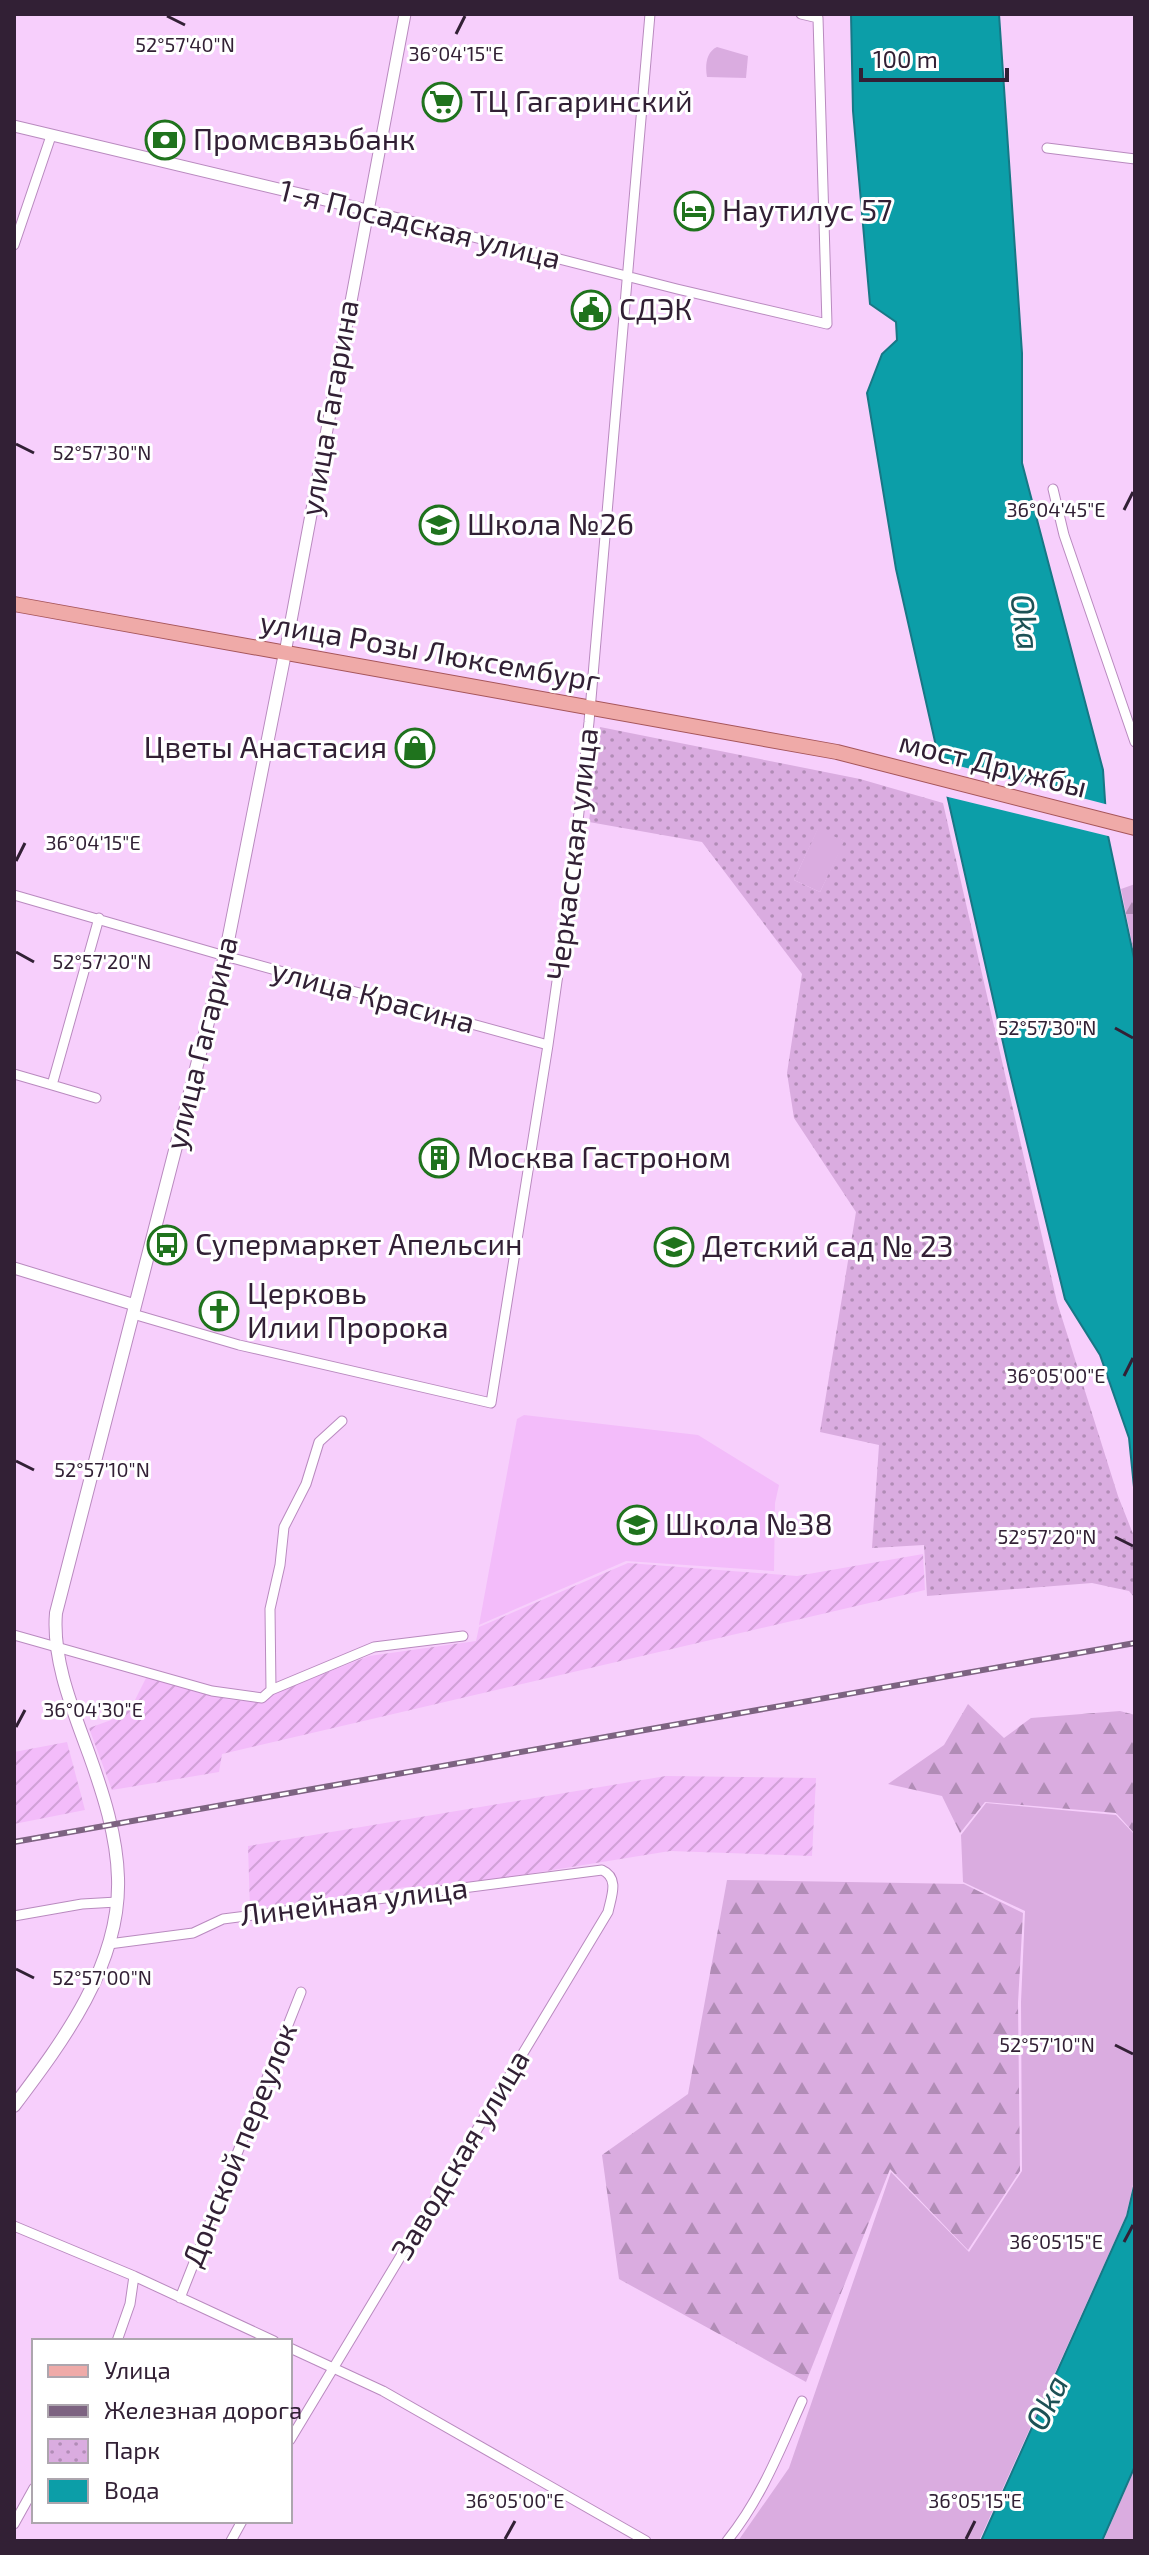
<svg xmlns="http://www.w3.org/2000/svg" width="1149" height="2555" font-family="'Exo 2',sans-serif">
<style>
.built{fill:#f3bcfa}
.industrial{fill:url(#industrial-furrows)}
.grass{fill:#daace0}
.forest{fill:url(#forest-firs)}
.park{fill:url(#park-dots);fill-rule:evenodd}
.water{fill:#0c9ea8;stroke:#177886;stroke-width:2}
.pier{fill:#f7cffc}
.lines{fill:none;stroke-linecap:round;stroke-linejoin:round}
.minor-casing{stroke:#b98abf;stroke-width:11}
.tertiary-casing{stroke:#b98abf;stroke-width:13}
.secondary-casing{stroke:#b98abf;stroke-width:14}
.primary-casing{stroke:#a6555a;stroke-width:16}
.minor{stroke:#fff;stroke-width:9}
.tertiary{stroke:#fff;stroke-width:11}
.secondary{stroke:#fff;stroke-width:12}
.primary{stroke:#efaaa8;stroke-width:14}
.rail-casing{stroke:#7d6381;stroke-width:6}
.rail{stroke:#fff;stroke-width:3;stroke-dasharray:9;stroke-linecap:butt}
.ticks{fill:none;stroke:#322035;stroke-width:3}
.labels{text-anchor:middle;stroke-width:6;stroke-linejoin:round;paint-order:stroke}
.poi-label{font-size:30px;fill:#322035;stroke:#fff;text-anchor:start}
.street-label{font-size:30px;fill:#322035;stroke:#fff}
.water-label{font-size:32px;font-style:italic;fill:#1d5155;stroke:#fff}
.ticks-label{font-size:20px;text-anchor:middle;fill:#322035;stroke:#fff;stroke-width:6;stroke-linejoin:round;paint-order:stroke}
</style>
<defs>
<pattern id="industrial-furrows" width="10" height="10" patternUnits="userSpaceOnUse" patternTransform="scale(2)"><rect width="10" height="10" fill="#f3bcfa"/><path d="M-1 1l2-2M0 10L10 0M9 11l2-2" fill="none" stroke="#d1a1d7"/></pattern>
<pattern id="forest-firs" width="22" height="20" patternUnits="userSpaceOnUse" patternTransform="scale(2)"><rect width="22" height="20" fill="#daace0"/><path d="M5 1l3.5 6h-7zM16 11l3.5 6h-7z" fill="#b18cb6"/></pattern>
<pattern id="park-dots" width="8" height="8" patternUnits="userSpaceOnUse" patternTransform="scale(2)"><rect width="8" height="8" fill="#daace0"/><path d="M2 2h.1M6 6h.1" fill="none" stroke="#b18cb6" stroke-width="1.8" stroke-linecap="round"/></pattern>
</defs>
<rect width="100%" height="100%" fill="#f7cffc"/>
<path class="built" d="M524,1415L698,1435L779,1485L775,1503L774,1571L626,1561L479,1625L517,1419Z"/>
<path class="industrial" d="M923,1554L925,1590L222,1754L219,1772L112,1790L89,1728L114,1719L131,1708L148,1674L209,1691L226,1699L262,1703L272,1694L369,1656L476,1641L479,1627L628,1563L797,1576Z
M67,1742L85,1810L14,1824V1752Z
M666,1776L816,1778L812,1856L670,1851L442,1888L406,1887L250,1909L248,1846Z"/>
<path class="grass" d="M717,47L748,56L746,78L707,77C705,66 706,52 717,47Z
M818,828L845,841L820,892L794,880Z
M986,1803L1116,1815L1135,1835V2176L1126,2216L979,2541H738L789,2468L891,2172L969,2252L1022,2171L1021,2002L1025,1911L963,1882L961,1835Z
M1135,2468V2541H1103L1105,2537Z"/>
<path class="forest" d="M1135,884V958L1121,889Z
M968,1704L1004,1738L1031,1718L1120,1711L1135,1715V1834L1116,1813L985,1802L960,1833L942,1796L888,1784L944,1745Z
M727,1880L964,1884L1023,1913L1018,2003L1020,2171L968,2250L890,2169L806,2382L619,2279L602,2155L688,2094Z"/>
<path class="park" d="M600,727L860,779L943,803L1057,1302L1118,1496L1135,1539V1598L1129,1591L1092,1583L927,1596L924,1545L872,1548L879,1445L820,1432L856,1212L794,1118L787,1073L802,974L702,842L589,822ZM818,829L844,841L820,892L794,880Z"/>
<path class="water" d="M851,14H999L1022,353V463L1103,770L1107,831L1135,963V1497L1129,1438L1100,1355L1065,1299L1009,1069L896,569L867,393L882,354L897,340L896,322L870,304L853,111Z
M1135,2182V2466L1102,2541H981L1127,2216Z"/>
<path class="pier" d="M936,760L1109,805L1112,837L944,796Z"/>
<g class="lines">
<defs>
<path id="minor" d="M1047,148L1135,159
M367,210L677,289L827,324L818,18L801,14
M14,245L51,136
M1053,489L1064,535L1135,742
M14,895L225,956L548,1045
M14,1074L52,1085L99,918
M52,1085L96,1098
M133,1314L239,1345L491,1403L548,1045L572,875L589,722L650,14
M14,1635L212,1691L262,1698L271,1690L374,1647L463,1636
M271,1690L270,1609L280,1565L284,1527L306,1484L319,1442L342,1421
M14,1916L82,1904L117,1902
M109,1944L193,1933L223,1919L602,1870C620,1878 611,1897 608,1912L290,2440
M14,2226L134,2276L274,2341
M180,2298L301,1992
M117,2341L130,2304L134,2276
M290,2348L383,2391L646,2541
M14,2524L34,2488
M231,2541L242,2521
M727,2541C761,2499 780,2450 802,2401"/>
<path id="tertiary" d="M14,126L367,210
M285,653L405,14
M14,1268L135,1305"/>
<path id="secondary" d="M14,2106C63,2041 121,1964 118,1878C117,1836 103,1793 89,1754C73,1710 52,1660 56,1613L225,956L285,653"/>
<path id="primary" d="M14,604L837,752L1135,828"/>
</defs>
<use href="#minor" class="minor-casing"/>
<use href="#tertiary" class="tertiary-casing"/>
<use href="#secondary" class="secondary-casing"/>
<use href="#primary" class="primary-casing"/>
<use href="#minor" class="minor"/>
<use href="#tertiary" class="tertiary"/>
<use href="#secondary" class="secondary"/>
<use href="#primary" class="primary"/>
<defs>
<path id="rail" d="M14,1842L1135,1643"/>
</defs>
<use href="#rail" class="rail-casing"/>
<use href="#rail" class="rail"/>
</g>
<path class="ticks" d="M167,16L185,25M456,34L465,16M16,444L34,453M1124,510L1133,492M16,861L25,843M16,952L34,962M1115,1028L1133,1038M1124,1376L1133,1358M16,1461L34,1470M1115,1537L1133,1546M16,1727L25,1710M16,1969L34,1978M1115,2045L1133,2054M1124,2242L1133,2225M505,2539L515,2521M966,2539L975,2521"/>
<defs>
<symbol id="supermarket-ring" viewBox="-11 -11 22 22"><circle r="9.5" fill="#fff" stroke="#1f731d" stroke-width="1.5"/><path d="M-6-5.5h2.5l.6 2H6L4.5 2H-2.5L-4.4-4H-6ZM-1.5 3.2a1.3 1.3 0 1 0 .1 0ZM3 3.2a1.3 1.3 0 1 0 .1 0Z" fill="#1f731d"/></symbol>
<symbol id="bank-ring" viewBox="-11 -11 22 22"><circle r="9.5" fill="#fff" stroke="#1f731d" stroke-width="1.5"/><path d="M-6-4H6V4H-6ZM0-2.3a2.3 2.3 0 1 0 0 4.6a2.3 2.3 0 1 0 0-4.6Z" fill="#1f731d"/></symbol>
<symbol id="hotel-ring" viewBox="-11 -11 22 22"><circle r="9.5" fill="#fff" stroke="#1f731d" stroke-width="1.5"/><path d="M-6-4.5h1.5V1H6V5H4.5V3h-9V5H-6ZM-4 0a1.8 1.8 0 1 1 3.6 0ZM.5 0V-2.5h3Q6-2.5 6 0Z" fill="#1f731d"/></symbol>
<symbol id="civic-ring" viewBox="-11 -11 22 22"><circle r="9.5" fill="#fff" stroke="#1f731d" stroke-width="1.5"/><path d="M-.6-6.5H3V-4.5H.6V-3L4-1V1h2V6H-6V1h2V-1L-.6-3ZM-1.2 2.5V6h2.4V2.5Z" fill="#1f731d"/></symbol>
<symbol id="school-ring" viewBox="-11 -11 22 22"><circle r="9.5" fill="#fff" stroke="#1f731d" stroke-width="1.5"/><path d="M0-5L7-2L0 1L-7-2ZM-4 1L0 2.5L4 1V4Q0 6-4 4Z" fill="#1f731d"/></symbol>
<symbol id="shop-ring" viewBox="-11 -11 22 22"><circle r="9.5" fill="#fff" stroke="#1f731d" stroke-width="1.5"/><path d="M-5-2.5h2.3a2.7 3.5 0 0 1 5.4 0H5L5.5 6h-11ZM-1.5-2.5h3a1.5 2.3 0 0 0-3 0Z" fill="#1f731d"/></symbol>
<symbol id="building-ring" viewBox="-11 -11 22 22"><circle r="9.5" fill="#fff" stroke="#1f731d" stroke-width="1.5"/><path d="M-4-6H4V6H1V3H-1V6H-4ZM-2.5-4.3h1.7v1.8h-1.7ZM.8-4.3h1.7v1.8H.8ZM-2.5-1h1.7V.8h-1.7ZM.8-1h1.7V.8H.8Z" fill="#1f731d"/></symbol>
<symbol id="bus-ring" viewBox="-11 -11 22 22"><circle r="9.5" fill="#fff" stroke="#1f731d" stroke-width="1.5"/><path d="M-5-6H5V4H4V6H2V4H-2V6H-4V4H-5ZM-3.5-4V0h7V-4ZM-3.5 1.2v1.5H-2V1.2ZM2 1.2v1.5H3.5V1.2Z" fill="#1f731d"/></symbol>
<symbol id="church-ring" viewBox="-11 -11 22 22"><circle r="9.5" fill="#fff" stroke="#1f731d" stroke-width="1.5"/><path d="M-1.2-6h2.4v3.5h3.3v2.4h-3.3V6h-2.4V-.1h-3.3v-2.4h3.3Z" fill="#1f731d"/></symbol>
</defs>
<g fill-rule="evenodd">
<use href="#supermarket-ring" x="420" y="80" width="44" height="44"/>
<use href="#bank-ring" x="143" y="118" width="44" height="44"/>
<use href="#hotel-ring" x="672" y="189" width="44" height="44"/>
<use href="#civic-ring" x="569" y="288" width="44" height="44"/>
<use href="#school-ring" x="417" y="503" width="44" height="44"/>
<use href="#shop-ring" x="393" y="726" width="44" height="44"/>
<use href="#building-ring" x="417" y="1136" width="44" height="44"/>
<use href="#bus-ring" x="145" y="1223" width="44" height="44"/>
<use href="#school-ring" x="652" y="1225" width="44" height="44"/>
<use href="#church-ring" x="197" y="1289" width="44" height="44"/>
<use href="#school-ring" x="615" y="1503" width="44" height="44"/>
</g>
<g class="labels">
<g class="poi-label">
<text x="470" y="112">ТЦ Гагаринский</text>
<text x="193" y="150">Промсвязьбанк</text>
<text x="722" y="221">Наутилус 57</text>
<text x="619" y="320">СДЭК</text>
<text x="467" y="535">Школа №26</text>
<text x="387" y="758" text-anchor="end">Цветы Анастасия</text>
<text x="467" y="1168">Москва Гастроном</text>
<text x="195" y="1255">Супермаркет Апельсин</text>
<text x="702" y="1257">Детский сад № 23</text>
<text x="247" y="1304">Церковь<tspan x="247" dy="34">Илии Пророка</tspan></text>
<text x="665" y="1535">Школа №38</text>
</g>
<g class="street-label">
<text transform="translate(420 225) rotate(14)" y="10">1-я Посадская улица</text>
<text transform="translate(330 408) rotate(-80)" y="10">улица Гагарина</text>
<text transform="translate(430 652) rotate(10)" y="10">улица Розы Люксембург</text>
<text transform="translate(993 765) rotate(14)" y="10">мост Дружбы</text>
<text transform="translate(573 854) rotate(-83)" y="10">Черкасская улица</text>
<text transform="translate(373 997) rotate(15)" y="10">улица Красина</text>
<text transform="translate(202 1043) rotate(-76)" y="10">улица Гагарина</text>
<text transform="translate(354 1902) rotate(-7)" y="10">Линейная улица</text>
<text transform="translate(240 2145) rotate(-68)" y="10">Донской переулок</text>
<text transform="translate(461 2155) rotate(-59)" y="10">Заводская улица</text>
</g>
<g class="water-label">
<text transform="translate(1025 622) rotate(82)" y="11">Oka</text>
<text transform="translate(1047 2403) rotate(-64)" y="11">Oka</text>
</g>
</g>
<g class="ticks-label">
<text x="185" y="52">52°57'40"N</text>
<text x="456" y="61">36°04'15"E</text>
<text x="102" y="460">52°57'30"N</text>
<text x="1056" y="517">36°04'45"E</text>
<text x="93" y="850">36°04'15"E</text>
<text x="102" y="969">52°57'20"N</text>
<text x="1047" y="1035">52°57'30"N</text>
<text x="1056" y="1383">36°05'00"E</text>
<text x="102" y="1477">52°57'10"N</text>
<text x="1047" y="1544">52°57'20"N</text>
<text x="93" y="1717">36°04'30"E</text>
<text x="102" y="1985">52°57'00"N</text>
<text x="1047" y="2052">52°57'10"N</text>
<text x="1056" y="2249">36°05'15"E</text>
<text x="515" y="2508">36°05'00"E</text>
<text x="975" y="2508">36°05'15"E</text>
</g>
<rect width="1149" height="2555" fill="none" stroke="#322035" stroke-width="32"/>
<rect x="32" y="2339" width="260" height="184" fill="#ffffff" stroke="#ada6ae" stroke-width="2"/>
<rect x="48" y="2365" width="40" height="12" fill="#efaaa8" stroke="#ada6ae" stroke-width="2"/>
<text x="104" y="2379" font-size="24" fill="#322035">Улица</text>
<rect x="48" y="2405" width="40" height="12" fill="#7d6381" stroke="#ada6ae" stroke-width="2"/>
<text x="104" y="2419" font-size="24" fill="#322035">Железная дорога</text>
<rect x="48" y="2439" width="40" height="24" fill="url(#park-dots)" stroke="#ada6ae" stroke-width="2"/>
<text x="104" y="2459" font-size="24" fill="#322035">Парк</text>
<rect x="48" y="2479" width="40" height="24" fill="#0c9ea8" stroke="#ada6ae" stroke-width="2"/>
<text x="104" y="2499" font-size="24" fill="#322035">Вода</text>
<path d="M861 68v12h146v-12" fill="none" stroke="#322035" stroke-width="4"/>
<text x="873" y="68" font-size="24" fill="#322035" stroke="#ffffff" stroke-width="6" paint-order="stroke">100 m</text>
</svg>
